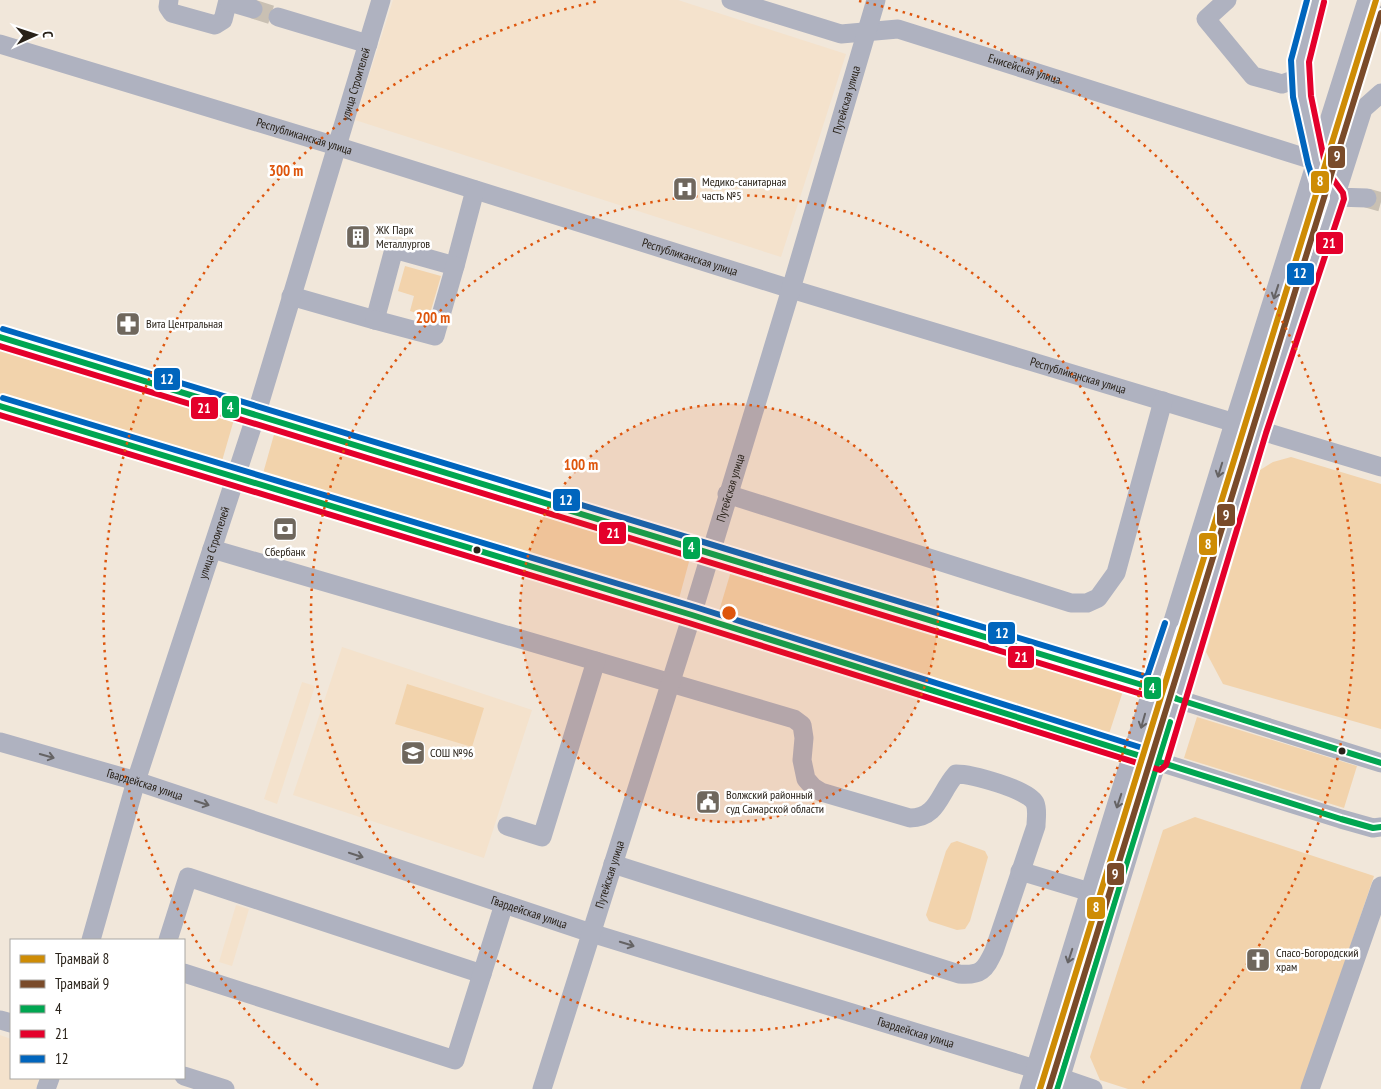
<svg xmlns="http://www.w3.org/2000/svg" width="1381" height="1089" font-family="'PT Sans Narrow',sans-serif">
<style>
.built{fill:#f4e2cc}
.green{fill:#f2d3ac}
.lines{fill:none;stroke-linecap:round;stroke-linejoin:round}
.minor-tunnel{stroke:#c9c0b3;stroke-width:19;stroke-dasharray:19 9;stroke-linecap:butt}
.minor{stroke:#afb2c0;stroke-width:19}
.tram{stroke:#a7a7ad;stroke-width:1}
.bus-1-casing{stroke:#fff;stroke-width:10}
.bus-2-casing{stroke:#fff;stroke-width:10}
.bus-3-casing{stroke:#fff;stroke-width:10}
.bus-1{stroke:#00a651;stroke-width:6}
.bus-2{stroke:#e4002b;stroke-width:6}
.bus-3{stroke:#0065bd;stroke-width:6}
.tram-1-casing{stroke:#fff;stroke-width:10}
.tram-2-casing{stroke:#fff;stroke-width:10}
.tram-1{stroke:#ce8c05;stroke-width:6}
.tram-2{stroke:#7a4b2a;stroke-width:6}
.oneway{stroke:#656364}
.ring{fill:none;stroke:#de560d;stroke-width:2.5;stroke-dasharray:2.5 5}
.bus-dot{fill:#292219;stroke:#fff;stroke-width:2}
.labels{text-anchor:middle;stroke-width:5;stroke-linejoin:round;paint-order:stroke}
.street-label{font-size:12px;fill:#292219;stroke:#fff}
.poi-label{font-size:12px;fill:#292219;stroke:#fff;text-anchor:start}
.centre{fill:#de560d;stroke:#fff;stroke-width:2.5}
.ring-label{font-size:15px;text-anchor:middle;font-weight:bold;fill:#de560d;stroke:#fff;stroke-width:5;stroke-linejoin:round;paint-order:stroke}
.line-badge{stroke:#fff;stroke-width:2}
.badge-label{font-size:14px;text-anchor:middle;font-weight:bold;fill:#fff}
</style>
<rect width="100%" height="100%" fill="#f1e7da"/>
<path class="built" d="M393,0H678L846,54L781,257L355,120Z
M342,647L532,710L484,858L293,795Z
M302,682L315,686L277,804L264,799Z
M236,905L249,909L232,966L219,962Z
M0,1035L11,1039V1078H39L36,1089H0Z"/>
<path class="green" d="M405,266L441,276L429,317L410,311L414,296L398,291Z
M0,346L235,416L222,461L0,395Z
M275,431L690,558L677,606L262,477Z
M1291,457L1381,484V729L1223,684L1206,652L1260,470L1273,462Z
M732,568L1124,688L1107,740L716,621Z
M407,684L484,708L472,747L395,724Z
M1197,717L1357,766L1344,808L1184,758Z
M1195,817L1374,876L1302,1089H1128L1100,1080L1090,1057L1163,830Z
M957,841L985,851L988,857L970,921L965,929L957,930L929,921L926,915L946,851L951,843Z"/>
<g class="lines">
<path class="minor-tunnel" d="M253,9L278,17
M1367,198L1381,202"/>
<g class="minor">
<path d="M169,0L168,7L172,13L215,25L223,20L228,0"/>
<path id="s1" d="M731,0L841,34L898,29L1316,161"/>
<path d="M1227,0L1206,19L1253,76L1282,84L1302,77"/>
<path d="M229,2L253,9"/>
<path d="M278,17L368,44"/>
<path id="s2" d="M0,44L336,146L791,289L1381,467"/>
<path d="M1367,198L1335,197L1363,109L1381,93"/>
<path d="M291,296L375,320L394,249L455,266L475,190"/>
<path d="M375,320L435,336L455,266"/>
<path d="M0,337L1162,691L1177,699L1381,763"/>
<path d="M0,406L692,615L1341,819L1373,828L1381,827"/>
<path d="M727,494L1071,603H1087L1098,598L1116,573L1163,401"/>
<path d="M212,549L794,719L802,725L804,738L802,760L806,779L813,787L821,792L910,818C938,818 939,793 956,774C971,774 1028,789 1035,803C1038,810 1036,819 1036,826L994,951C985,970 981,976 959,974L613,864"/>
<path id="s3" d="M0,742L136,781L591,933L1035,1069L1093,1089"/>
<path d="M507,826L542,837L596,661"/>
<path d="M1020,871L1090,892"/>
<path id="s4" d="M91,940L136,781L256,415L381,0"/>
<path d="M168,940L188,877L482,974"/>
<path d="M184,973L455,1060L504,904"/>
<path d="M0,1020L11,1023"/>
<path d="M184,1076L225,1089"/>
<path d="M46,1089L50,1078"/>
<path id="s5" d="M542,1089L692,615L791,289L876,0"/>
<path d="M1029,1089L1234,423L1367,0"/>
<path d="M1057,1089L1258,430L1335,197L1322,179L1316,161L1302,97L1300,61L1316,0"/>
<path d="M1310,1089L1381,886"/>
</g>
<path class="tram" d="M1347,94L1361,71L1381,6"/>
<defs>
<path id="bus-1" d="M0,337L1162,691L1177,699L1381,763
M0,406L692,615L1341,819L1373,828L1381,827
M1057,1089L1170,722"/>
<path id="bus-2" d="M0,346L1151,697L1157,696L1161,691L1181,629
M0,415L689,623L1160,770L1166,765L1266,433L1344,199L1343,193L1330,175L1324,159L1311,96L1309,62L1324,2"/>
<path id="bus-3" d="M3,329L1147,677L1165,623
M3,398L695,607L1152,751L1250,427L1325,198L1314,183L1308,164L1293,97L1291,60L1307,0"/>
</defs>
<use href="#bus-1" class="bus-1-casing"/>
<use href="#bus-2" class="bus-2-casing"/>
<use href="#bus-3" class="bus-3-casing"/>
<use href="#bus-1" class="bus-1"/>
<use href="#bus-2" class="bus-2"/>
<use href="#bus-3" class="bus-3"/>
<defs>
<path id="tram-1" d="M1040,1089L1376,0"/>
<path id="tram-2" d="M1049,1089L1381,13"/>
</defs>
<use href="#tram-1" class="tram-1-casing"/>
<use href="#tram-2" class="tram-2-casing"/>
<use href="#tram-1" class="tram-1"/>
<use href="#tram-2" class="tram-2"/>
</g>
<defs><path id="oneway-shaft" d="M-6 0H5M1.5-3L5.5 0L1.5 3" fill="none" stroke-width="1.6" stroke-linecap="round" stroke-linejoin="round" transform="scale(1.25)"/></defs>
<g class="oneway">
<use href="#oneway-shaft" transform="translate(1276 292) rotate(108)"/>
<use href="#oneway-shaft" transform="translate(1220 470) rotate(107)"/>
<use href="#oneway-shaft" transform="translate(1143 721) rotate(106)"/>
<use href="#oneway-shaft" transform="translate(47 756) rotate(16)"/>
<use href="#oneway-shaft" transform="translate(1119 801) rotate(108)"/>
<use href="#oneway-shaft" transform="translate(202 803) rotate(18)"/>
<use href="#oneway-shaft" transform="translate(356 855) rotate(18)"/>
<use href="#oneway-shaft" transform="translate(627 944) rotate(17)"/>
<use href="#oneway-shaft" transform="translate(1070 956) rotate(108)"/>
</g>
<circle cx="729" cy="613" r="209" fill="#de560d" fill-opacity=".12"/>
<g class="ring">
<circle cx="729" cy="613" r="209"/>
<circle cx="729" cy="613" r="418"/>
<path d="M318 1085A626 626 0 0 1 599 1M859 1A626 626 0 0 1 1140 1085"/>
</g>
<defs>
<symbol id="hospital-square" viewBox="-11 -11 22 22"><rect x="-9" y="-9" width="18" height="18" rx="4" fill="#6f675d" stroke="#fff"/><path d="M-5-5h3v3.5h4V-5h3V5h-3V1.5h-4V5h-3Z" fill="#fff"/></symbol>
<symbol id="building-square" viewBox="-11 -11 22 22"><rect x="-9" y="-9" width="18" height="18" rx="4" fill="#6f675d" stroke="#fff"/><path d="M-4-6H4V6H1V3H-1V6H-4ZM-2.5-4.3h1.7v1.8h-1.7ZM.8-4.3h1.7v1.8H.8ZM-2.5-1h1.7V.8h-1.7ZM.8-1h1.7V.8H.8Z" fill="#fff"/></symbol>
<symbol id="pharmacy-square" viewBox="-11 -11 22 22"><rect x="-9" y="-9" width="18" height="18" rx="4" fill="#6f675d" stroke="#fff"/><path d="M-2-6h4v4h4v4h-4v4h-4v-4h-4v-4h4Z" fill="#fff"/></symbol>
<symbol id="bank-square" viewBox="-11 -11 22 22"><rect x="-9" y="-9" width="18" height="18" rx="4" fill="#6f675d" stroke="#fff"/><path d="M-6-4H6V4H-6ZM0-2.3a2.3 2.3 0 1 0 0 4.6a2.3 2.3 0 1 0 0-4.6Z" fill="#fff"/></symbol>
<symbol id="school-square" viewBox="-11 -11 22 22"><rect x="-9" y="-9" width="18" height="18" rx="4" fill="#6f675d" stroke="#fff"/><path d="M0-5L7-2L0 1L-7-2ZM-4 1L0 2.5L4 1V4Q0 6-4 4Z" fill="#fff"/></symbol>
<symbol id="civic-square" viewBox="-11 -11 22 22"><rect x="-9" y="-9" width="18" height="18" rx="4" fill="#6f675d" stroke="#fff"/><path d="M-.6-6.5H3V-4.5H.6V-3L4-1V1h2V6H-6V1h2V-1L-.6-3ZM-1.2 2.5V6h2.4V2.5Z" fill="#fff"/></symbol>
<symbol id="church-square" viewBox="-11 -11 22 22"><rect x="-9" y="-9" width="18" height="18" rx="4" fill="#6f675d" stroke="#fff"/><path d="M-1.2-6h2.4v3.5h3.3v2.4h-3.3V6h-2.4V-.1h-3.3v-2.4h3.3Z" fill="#fff"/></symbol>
</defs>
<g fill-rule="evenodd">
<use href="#hospital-square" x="671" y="175" width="28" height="28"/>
<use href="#building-square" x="344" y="223" width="28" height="28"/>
<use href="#pharmacy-square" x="114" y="310" width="28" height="28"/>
<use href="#bank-square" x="271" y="515" width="28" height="28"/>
<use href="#school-square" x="399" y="739" width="28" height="28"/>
<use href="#civic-square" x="694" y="788" width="28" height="28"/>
<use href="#church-square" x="1244" y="946" width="28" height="28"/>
</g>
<g class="bus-dot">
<circle cx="477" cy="550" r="4.5"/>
<circle cx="1342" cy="751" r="4.5"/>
</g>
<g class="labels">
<g class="street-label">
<text dy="4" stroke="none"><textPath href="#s1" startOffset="305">Енисейская улица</textPath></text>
<text dy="4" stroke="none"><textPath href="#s4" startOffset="896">улица Строителей</textPath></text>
<text dy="4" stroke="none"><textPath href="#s5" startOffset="1035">Путейская улица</textPath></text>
<text dy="4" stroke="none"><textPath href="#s2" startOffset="318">Республиканская улица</textPath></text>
<text dy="4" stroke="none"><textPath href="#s2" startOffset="722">Республиканская улица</textPath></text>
<text dy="4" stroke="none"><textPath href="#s2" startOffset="1128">Республиканская улица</textPath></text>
<text dy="4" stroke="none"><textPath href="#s5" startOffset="630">Путейская улица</textPath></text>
<text dy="4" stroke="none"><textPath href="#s4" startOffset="416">улица Строителей</textPath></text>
<text dy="4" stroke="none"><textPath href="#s3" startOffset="151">Гвардейская улица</textPath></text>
<text dy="4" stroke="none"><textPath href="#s5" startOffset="225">Путейская улица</textPath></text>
<text dy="4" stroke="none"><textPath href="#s3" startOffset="556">Гвардейская улица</textPath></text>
<text dy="4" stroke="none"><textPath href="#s3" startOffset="961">Гвардейская улица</textPath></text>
</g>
<g class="poi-label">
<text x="702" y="186">Медико-санитарная<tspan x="702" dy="14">часть №5</tspan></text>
<text x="376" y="234">ЖК Парк<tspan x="376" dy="14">Металлургов</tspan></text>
<text x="146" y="328">Вита Центральная</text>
<text x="285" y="556" text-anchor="middle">Сбербанк</text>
<text x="430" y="757">СОШ №96</text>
<text x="726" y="799">Волжский районный<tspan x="726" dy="14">суд Самарской области</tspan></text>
<text x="1276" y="957">Спасо-Богородский<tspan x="1276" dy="14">храм</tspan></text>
</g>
</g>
<circle cx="729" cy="613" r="8" class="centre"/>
<g class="ring-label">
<text x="286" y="176">300 m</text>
<text x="433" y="323">200 m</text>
<text x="581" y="470">100 m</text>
</g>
<g class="line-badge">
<rect x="1327" y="145" width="19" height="24" rx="5" fill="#7a4b2a"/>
<rect x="1310" y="170" width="20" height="24" rx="5" fill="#ce8c05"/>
<rect x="1315" y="231" width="29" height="24" rx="5" fill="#e4002b"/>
<rect x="1286" y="262" width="29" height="24" rx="5" fill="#0065bd"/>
<rect x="153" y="367" width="28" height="24" rx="5" fill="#0065bd"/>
<rect x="221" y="395" width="19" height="24" rx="5" fill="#00a651"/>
<rect x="190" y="396" width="29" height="24" rx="5" fill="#e4002b"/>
<rect x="552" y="488" width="29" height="24" rx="5" fill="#0065bd"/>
<rect x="1216" y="503" width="20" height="24" rx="5" fill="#7a4b2a"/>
<rect x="598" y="521" width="29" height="24" rx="5" fill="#e4002b"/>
<rect x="1198" y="532" width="20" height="24" rx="5" fill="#ce8c05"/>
<rect x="682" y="536" width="19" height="24" rx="5" fill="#00a651"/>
<rect x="987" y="621" width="29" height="24" rx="5" fill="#0065bd"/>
<rect x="1007" y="645" width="28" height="24" rx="5" fill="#e4002b"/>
<rect x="1143" y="676" width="19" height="24" rx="5" fill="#00a651"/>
<rect x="1106" y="862" width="19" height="24" rx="5" fill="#7a4b2a"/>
<rect x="1086" y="896" width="20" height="24" rx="5" fill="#ce8c05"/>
</g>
<g class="badge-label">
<text x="1337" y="161">9</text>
<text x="1320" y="186">8</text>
<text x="1329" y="248">21</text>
<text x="1300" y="278">12</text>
<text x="167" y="384">12</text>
<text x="230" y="412">4</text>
<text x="204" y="413">21</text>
<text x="566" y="505">12</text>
<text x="1226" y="520">9</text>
<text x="613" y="538">21</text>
<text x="1208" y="549">8</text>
<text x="691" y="552">4</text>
<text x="1002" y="638">12</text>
<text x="1021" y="662">21</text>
<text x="1152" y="693">4</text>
<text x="1115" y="879">9</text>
<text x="1096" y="912">8</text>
</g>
<rect x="10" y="939" width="175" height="140" fill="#ffffff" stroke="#a9a7a3"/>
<rect x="20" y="955" width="25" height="8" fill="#ce8c05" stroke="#a9a7a3"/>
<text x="55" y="964" font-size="15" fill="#292219">Трамвай 8</text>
<rect x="20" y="980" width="25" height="8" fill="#7a4b2a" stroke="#a9a7a3"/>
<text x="55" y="989" font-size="15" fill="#292219">Трамвай 9</text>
<rect x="20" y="1005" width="25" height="8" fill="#00a651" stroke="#a9a7a3"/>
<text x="55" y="1014" font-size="15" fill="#292219">4</text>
<rect x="20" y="1030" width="25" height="8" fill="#e4002b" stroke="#a9a7a3"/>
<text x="55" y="1039" font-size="15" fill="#292219">21</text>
<rect x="20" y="1055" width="25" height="8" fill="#0065bd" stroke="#a9a7a3"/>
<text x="55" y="1064" font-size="15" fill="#292219">12</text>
<g transform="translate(35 35) rotate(87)" stroke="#ffffff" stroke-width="4" paint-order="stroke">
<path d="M0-4L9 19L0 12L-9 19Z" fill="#292219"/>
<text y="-8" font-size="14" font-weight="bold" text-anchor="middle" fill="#292219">С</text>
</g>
</svg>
